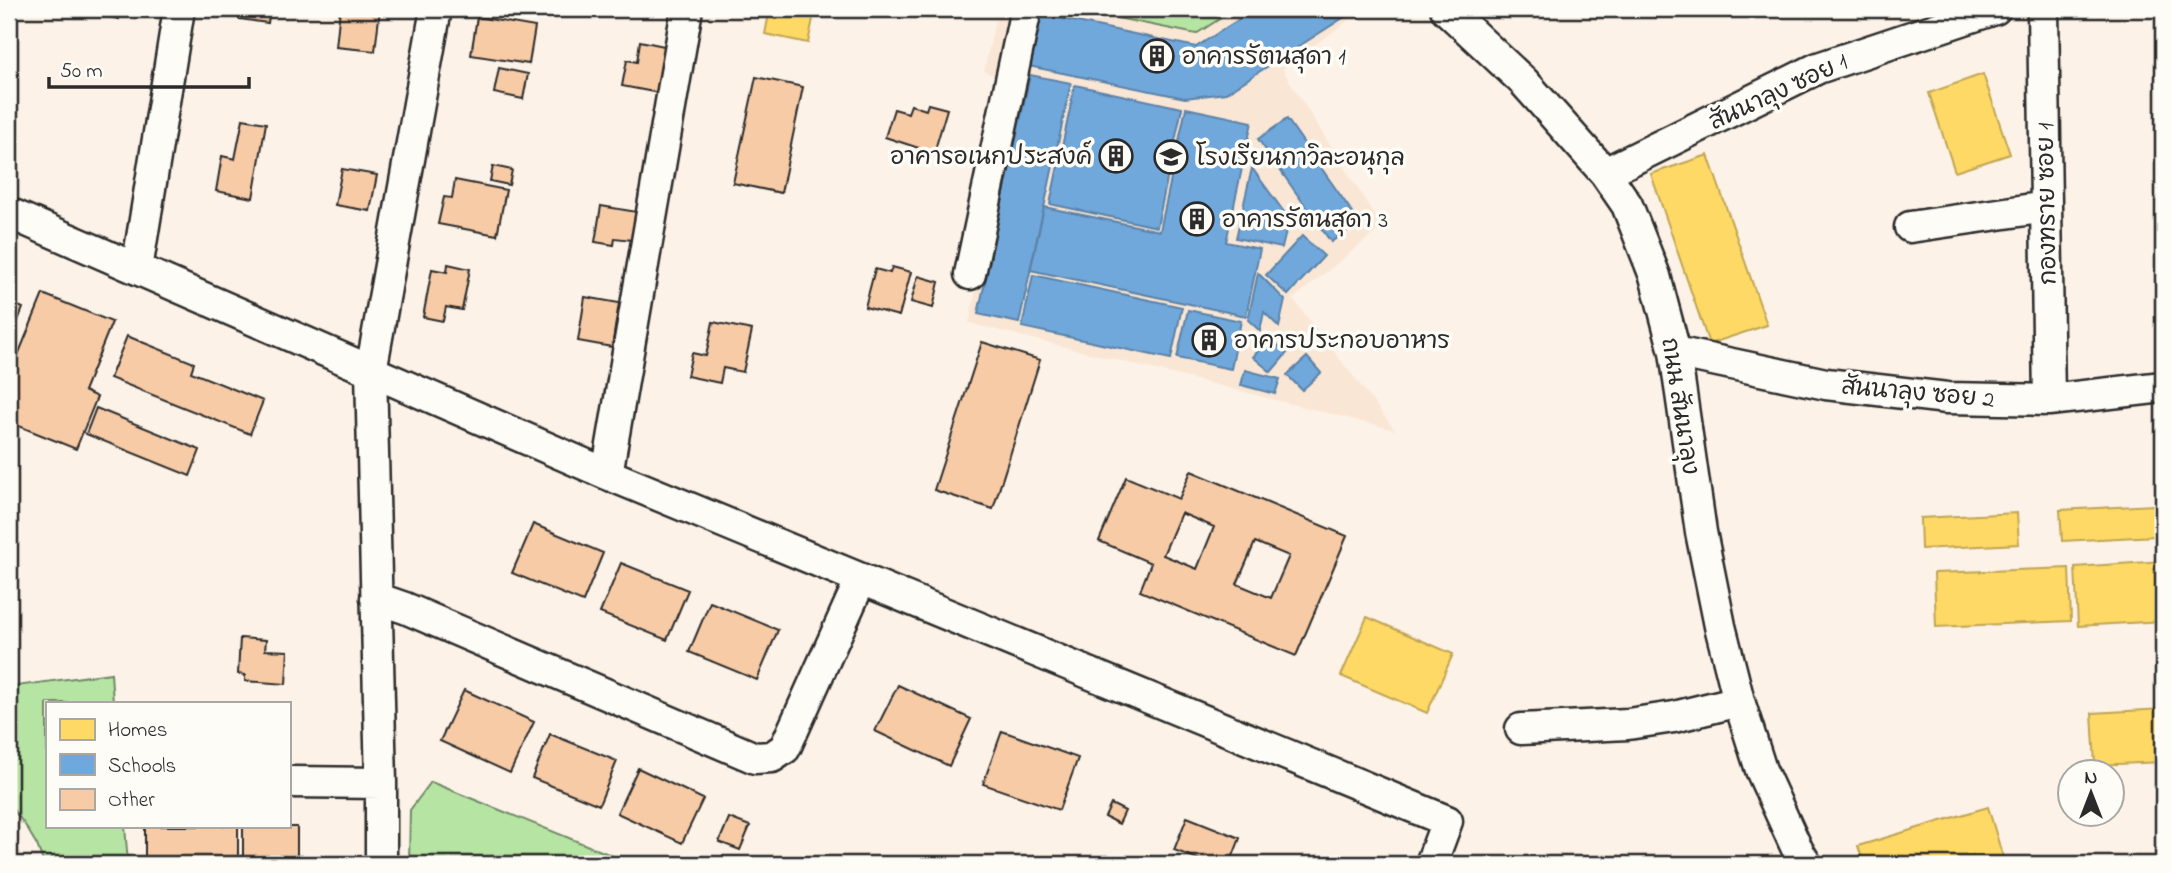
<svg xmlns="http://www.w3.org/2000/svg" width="2172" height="873" font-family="'Indie Flower','Playpen Sans Thai',sans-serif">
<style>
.built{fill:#fae6d4}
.green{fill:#b6e4a3;stroke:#708867;stroke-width:2}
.homes{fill:#ffd966;stroke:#bfa554;stroke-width:2}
.schools{fill:#6fa8dc;stroke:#5b82a7;stroke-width:2}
.building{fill:#f7cba6;stroke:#2b2b2b;stroke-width:2;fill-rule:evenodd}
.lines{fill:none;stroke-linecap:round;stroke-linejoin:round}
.minor-casing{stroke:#2b2b2b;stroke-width:35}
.minor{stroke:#fdfcf7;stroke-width:30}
.labels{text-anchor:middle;stroke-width:7;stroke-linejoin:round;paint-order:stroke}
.poi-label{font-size:24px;fill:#2b2b2b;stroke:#fdfcf7;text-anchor:start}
.street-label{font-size:24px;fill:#2b2b2b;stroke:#fdfcf7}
</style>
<rect width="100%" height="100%" fill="#fcf2e7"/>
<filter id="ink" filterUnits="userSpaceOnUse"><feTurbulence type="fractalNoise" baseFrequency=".0143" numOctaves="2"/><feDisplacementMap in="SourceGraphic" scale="14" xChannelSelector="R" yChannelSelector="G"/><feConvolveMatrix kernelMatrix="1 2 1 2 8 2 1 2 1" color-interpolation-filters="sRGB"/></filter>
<g filter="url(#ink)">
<path class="built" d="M982,9H1364L1282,69L1382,227L1293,299L1395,430L969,323L1019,88L984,71L997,12Z"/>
<path class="green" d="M1073,9H1235L1196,34Z
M111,673L113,703H47V826H125L128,864H44L37,845L25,825L9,804V687Z
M431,782L633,864H409L410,810Z"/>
<path class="homes" d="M770,9H815L808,43L765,34Z
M1983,74L2010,154L1955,172L1929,93Z
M1708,155L1767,325L1709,344L1651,174Z
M2154,505L2156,536L2062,541L2060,510Z
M2017,513L2019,544L1921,549L1920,518Z
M2163,561V621L2078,626L2075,567Z
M2069,568L2071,621L1936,627L1934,573Z
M1367,617L1453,654L1427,713L1341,676Z
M2163,709V762L2095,765L2092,713Z
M1988,807L2005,864H1864L1858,846Z"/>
<path class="schools" d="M1040,9H1067L1065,19L1039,14Z
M1255,9H1357L1226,93L1185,98L1028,66L1039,14L1196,47Z
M1030,75L1071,83L1019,323L978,314Z
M1075,85L1182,108L1157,227L1050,204Z
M1186,108L1252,122L1226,242L1260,249L1246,316L1030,270L1044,207L1160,231Z
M1287,119L1359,222L1331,242L1258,139Z
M1252,168L1289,219L1282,248L1236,238Z
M1302,236L1324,256L1288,295L1266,275Z
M1258,273L1285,300L1279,327L1264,312L1260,331L1248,320Z
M1033,275L1182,307L1171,359L1022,327Z
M1188,310L1241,321L1231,369L1177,358Z
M1269,338L1287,353L1271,372L1253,357Z
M1307,357L1321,373L1302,390L1287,375Z
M1245,370L1280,379L1275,394L1241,385Z"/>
<path class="building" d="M81,9H121L119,19L81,11Z
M241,9H270L268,23L239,19Z
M340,9H380L375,51L336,47Z
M477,17L535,27L529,64L471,55Z
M640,41L669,47L659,93L622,86L627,60L637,62Z
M499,68L528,74L523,99L494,93Z
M756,77L803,87L781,193L733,183Z
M928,104L947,109L934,153L885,137L894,109L908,113L911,105L926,110Z
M243,119L266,123L253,198L216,191L222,156L235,159Z
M493,166L512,170L509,185L490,181Z
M342,169L377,175L370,211L335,205Z
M455,180L506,190L497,235L438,224L444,197L452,198Z
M601,206L637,212L632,240L615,238L614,245L595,242Z
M448,264L470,269L462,310L446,307L443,321L423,317L432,269L447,272Z
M892,267L911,272L899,316L865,307L875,269L890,273Z
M918,276L939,282L933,308L911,302Z
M43,294L112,322L84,391L97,397L76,449L9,422V377Z
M585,297L619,303L612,347L578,341Z
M9,302L23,308L9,343Z
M713,322L752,330L743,372L723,368L720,383L687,376L692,353L706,356Z
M127,336L194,363L191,372L263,401L250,434L110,378Z
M982,342L1040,360L993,509L934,490Z
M96,408L200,450L190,476L86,434Z
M1191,471L1347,536L1296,656L1140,591L1151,563L1099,541L1126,477L1179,499ZM1181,513L1214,527L1197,569L1163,555ZM1255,542L1289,556L1271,598L1237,584Z
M533,524L603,553L583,602L512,573Z
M621,563L688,590L667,640L600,613Z
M710,602L778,630L757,680L689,652Z
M240,638L266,640L265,650L288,651L286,684L245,681V675L238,674Z
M898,685L971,719L949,766L875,731Z
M464,690L534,722L510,773L440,741Z
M1002,731L1078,758L1059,810L983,784Z
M550,734L617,761L599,805L532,778Z
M638,768L703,799L682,843L617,813Z
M1111,804L1125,811L1119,824L1105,817Z
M1187,817L1240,838L1230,864H1211L1174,850Z
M729,818L750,826L740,850L719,842Z
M145,826H238V864H145Z
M243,827H297V864H243Z"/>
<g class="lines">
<defs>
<path id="minor" d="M1446,9L1524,82L1605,173L1627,205L1655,276L1675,352L1701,532L1720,626L1739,701L1761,770L1798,851L1806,864
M2043,9L2049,400
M1605,173L1818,68L1995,9
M9,213L607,474L1447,821L1431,864
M1910,227L2046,207
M137,269L179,9
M970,274L1026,9
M1675,352L1826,384L1947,398L2049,400L2163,387
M607,474L687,9
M376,598L405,608L755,758L772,757L785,748L861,579
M1521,729L1628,724L1674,717L1739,701
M289,782L381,783
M381,864V783L371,371L436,9"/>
</defs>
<use href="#minor" class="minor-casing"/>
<use href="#minor" class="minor"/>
</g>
</g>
<defs>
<symbol id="building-ring" viewBox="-11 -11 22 22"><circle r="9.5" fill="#fdfcf7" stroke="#2b2b2b" stroke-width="1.5"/><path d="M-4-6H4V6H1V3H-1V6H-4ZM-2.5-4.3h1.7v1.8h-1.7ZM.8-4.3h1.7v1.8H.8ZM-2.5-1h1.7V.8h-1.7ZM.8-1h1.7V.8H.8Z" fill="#2b2b2b"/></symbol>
<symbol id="school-ring" viewBox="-11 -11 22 22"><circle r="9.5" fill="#fdfcf7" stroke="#2b2b2b" stroke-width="1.5"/><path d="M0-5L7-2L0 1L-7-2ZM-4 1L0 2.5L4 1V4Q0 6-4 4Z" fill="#2b2b2b"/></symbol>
</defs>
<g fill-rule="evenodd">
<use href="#building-ring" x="1138" y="37" width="38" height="38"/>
<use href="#building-ring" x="1097" y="137" width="38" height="38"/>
<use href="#school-ring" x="1152" y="138" width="38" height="38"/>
<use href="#building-ring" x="1178" y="200" width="38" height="38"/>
<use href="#building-ring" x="1190" y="321" width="38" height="38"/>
</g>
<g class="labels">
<g class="poi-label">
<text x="1182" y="64">อาคารรัตนสุดา 1</text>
<text x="1092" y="164" text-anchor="end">อาคารอเนกประสงค์</text>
<text x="1196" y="165">โรงเรียนกาวิละอนุกุล</text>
<text x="1222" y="227">อาคารรัตนสุดา 3</text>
<text x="1234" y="348">อาคารประกอบอาหาร</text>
</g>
<g class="street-label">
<text transform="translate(1778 91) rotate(-25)" y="8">สันนาลุง ซอย 1</text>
<text transform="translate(2046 204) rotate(-91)" y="8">กองทราย ซอย 1</text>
<text transform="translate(1918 392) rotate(5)" y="8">สันนาลุง ซอย 2</text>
<text transform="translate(1681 406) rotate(81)" y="8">ถนน สันนาลุง</text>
</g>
</g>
<rect width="2172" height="873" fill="none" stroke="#fdfcf7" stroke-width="35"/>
<rect x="18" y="18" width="2137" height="838" fill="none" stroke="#2b2b2b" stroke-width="2.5" filter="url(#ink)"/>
<rect x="46" y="702" width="245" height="126" fill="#fdfcf7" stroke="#a9a8a5" stroke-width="2"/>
<rect x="60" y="719" width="35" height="21" fill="#ffd966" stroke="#a9a8a5" stroke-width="2"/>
<text x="108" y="736" font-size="21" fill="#2b2b2b">Homes</text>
<rect x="60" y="754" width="35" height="21" fill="#6fa8dc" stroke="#a9a8a5" stroke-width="2"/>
<text x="108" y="772" font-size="21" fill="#2b2b2b">Schools</text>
<rect x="60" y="789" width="35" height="21" fill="#f7cba6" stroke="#a9a8a5" stroke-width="2"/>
<text x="108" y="806" font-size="21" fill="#2b2b2b">Other</text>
<g transform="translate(2091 793)"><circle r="33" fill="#fdfcf7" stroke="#a9a8a5" stroke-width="2"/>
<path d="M0-5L12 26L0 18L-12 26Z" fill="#2b2b2b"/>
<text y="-10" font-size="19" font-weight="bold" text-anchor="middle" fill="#2b2b2b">N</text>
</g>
<path d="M49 77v10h200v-10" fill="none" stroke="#2b2b2b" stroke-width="3.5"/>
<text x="60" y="77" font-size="21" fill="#2b2b2b" stroke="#fdfcf7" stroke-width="5" paint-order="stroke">50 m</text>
</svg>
